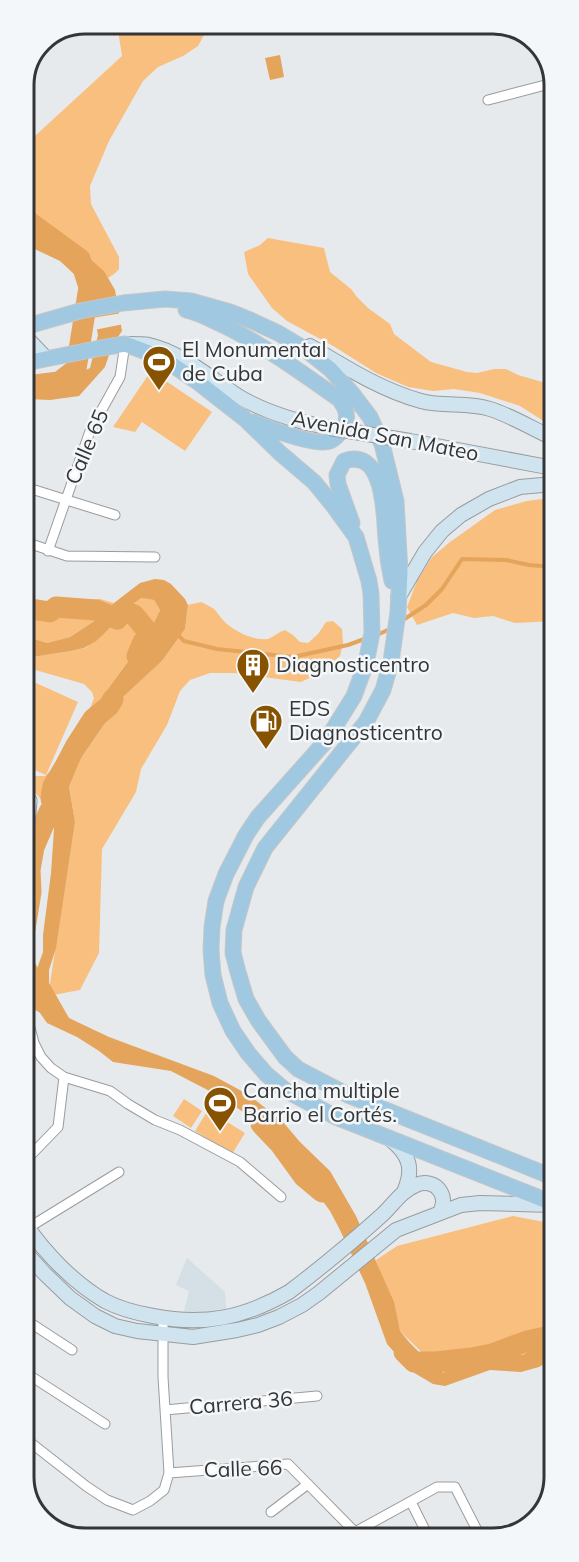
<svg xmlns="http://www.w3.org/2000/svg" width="579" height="1562" font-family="Mulish,sans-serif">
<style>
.built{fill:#d5dfe6}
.green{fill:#f9bf7f}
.water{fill:#e4a45b}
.pier{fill:#e7eaec}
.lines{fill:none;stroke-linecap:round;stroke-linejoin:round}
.stream{stroke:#e4a45b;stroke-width:4}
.river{stroke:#e4a45b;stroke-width:21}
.street-casing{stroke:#999c9e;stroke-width:11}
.secondary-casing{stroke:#999c9e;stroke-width:16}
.primary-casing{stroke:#c6c6c7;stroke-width:17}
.street{stroke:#fff;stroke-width:9}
.secondary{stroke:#d0e4f0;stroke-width:14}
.primary{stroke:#a0c9e1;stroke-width:15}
.secondary-bridge-casing{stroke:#999c9e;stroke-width:16;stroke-linecap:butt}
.secondary-bridge{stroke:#d0e4f0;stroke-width:14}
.labels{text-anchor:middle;stroke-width:5;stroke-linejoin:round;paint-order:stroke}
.poi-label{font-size:21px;fill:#343536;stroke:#f4f7f9;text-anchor:start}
.street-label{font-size:21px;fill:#343536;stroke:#f4f7f9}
.rim{fill:none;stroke:#343536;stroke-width:3}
</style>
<rect width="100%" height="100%" fill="#e7eaec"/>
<path class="built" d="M187,1258L225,1292L227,1317L182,1320L189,1291L176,1285Z"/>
<path class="green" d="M117,24H210L198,46L183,56L158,67L143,81L109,141L90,186L91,204L119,257V269L114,274L108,278L104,271L45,233L24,223V146L122,56Z
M268,238L324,248L330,272L351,289L357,297L368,308L390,324L394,334L431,362L467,372L477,373L494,369H506L518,375L553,385V427L520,406L480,393L454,389L433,391L408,387L376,373L335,347L287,321L272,308L248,274L244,252L260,245Z
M151,371L212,412L185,451L142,422L135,432L113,427Z
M550,498H553L554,621L515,623L493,616L474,618L453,613L417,625L407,607L417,581L432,557L450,542L495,510L527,501Z
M141,598L154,600L160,610L149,633L102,697L93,719L75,747L55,784L51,798L54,812L49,815L43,813L42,800L32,790L28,782L33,776H45L59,763L63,757L67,747L81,727L91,706L94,698L92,692L84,684L25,667V655L33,657L71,651L85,648L106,632L124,611Z
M100,599L114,603L93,622L70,637L47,643L25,636V617L40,616L50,612L56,607L76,601Z
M201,602C205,604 210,606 214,609C219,614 222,620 227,624C237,632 254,641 268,639C274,637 278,632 285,630L293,635L300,642L308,643L318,634L326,622L333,621L342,629L343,643L340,656L320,673L301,682L234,673H210L190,680L180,691L167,725L141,769L136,792L102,849L99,953L80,990L48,996L75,822L69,787L81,758L123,697L162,661L185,629L188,605Z
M25,678L78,702L46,775L25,766Z
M184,1099L202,1111L191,1128L173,1116Z
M208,1110L245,1133L232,1154L195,1131Z
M513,1216L555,1224V1334L523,1355L443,1373L400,1331L376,1260L397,1246Z"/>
<path class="water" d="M280,55L284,77L270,80L265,58Z
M24,223L45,233L70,242L104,271L115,290L122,331L112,346L105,367L79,396L50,400L25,399V384C48,387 69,378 90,368L98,335L88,287L60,261L24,244Z
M155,579L164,580L171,584L185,599L188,605L185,629L162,661L123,697L81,758L69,787L75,822L56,948L49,970V983L69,1018L109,1037L214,1076L249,1095L283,1122L300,1142L330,1171L356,1216L394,1302L400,1331L419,1354L443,1373L472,1358L492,1354L523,1355L555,1332V1358L539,1367L521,1372L490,1370L445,1386L433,1384L411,1371L387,1344L365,1283L339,1228L330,1211L281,1144L263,1126L223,1098L171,1071L113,1062L99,1051L77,1037L47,1023L40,1013L33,997V980L43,952V935L51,873L54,829V812L51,798L55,784L75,747L93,719L102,697L149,633L160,610L154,600L141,598L124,611L106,632L96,641L84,648L71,651L33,657L25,655V636L47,643L70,637L93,622L114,603L140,583Z"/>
<path class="pier" d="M122,313L124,324L94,330L92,318Z"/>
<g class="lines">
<path class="stream" d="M400,622L426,605L442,589L462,559L506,560L529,565L554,567
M377,635L392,628
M177,636H179L184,641L217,649L293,657L348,645L367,638"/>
<path class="river" d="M24,218L80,259L89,287L76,369L59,382L35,385L25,384
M25,608L50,612L56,607L96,610L117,619L124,611L134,615L149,633L143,642L137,656
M25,929L31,892L30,870L34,847L49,812H54L51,798L53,786L64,768L75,747L93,719L109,706L113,699
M25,967L33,980L38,999L44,1003
M261,1124L280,1144L304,1177L322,1192
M404,1352L414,1362H436L472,1358L492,1354L527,1341L555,1335"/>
<defs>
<path id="street" d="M488,100L553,83
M25,487L115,515
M25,542L67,556L155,557
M48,551L90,431L120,377L125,344
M25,790L32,800L25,893
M25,1018L30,1028L34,1043L41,1057L51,1068L64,1077L110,1091L128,1104L155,1120L180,1130L240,1162L281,1197
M26,1160L58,1127L64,1077
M28,1228L119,1172
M26,1320L72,1350
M26,1373L105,1424
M165,1410L317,1396
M26,1439L86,1486L107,1500L133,1510L150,1501L164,1490L169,1473L163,1377V1318
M169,1473L288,1464L355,1532L358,1537
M411,1502L428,1536
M271,1512L308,1484
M349,1537L355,1532L437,1487H455L480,1536"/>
<path id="secondary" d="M24,335L46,358
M130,344C137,344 143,344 149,345C179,351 212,379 238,396C266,413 298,422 330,428
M310,346C345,367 381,390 421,401C443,407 468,402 490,409C512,416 533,429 553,438
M410,441L553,468
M398,598L425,552L442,531L461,515L489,499L520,487L553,484
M390,1139C410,1155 414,1169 404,1192
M26,1225C45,1253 75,1284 105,1301C120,1309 136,1313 153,1316C204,1326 244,1318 289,1292C321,1268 352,1242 382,1215C393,1205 401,1191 416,1185C424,1181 435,1183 440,1191C445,1199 443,1205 440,1213
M26,1253L45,1274L70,1298L95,1316L115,1326L137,1331L193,1337L237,1330L258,1325L279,1317L302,1305L319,1293L396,1230L461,1205L480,1203L553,1205"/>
<path id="primary" d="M186,310C200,313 212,320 225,326C265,346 302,373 339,399C346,408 350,417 343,428C340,433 335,439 330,441C316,447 268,428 253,422
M24,327L80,311L123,303L165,299L191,301L230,312L250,320L278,333L305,349L330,369L351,392L370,417L382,444L396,501L400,572L398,612L391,662L383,690L366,722L265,848L246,887L234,930L233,953L238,972L246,999L258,1020L285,1057L298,1069L348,1095L555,1178
M25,363L101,348L125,344L149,353L174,366L199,383L245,419L280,453L314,482L332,504L356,537L369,581L371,594L372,633L366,663L354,696L326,741L258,817L246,835L226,874L216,901L212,927L211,950L213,975L220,1003L233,1031L248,1053L266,1074L285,1090L336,1117L555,1204
M352,523L338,484L337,475L344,461C385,447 384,515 386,539C387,553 389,567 392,581"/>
</defs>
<use href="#street" class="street-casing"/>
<use href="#secondary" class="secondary-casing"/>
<use href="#primary" class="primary-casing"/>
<use href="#street" class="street"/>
<use href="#secondary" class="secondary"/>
<use href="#primary" class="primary"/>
<defs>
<path id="secondary-bridge" d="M330,428L410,441"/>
</defs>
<use href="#secondary-bridge" class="secondary-bridge-casing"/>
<use href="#secondary-bridge" class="secondary-bridge"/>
</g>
<defs>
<symbol id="stadium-pin" viewBox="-11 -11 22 30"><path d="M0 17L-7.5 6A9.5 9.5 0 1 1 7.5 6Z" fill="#885300" stroke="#f4f7f9"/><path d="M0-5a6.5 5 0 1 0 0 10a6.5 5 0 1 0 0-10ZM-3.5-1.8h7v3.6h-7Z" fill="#fff"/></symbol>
<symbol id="building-pin" viewBox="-11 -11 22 30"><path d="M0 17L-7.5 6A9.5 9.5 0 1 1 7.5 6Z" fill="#885300" stroke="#f4f7f9"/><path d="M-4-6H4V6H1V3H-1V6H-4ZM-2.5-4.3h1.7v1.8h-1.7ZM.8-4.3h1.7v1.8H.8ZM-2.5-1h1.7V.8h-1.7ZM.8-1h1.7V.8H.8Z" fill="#fff"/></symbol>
<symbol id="fuel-pin" viewBox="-11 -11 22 30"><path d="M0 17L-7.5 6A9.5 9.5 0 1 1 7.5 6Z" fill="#885300" stroke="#f4f7f9"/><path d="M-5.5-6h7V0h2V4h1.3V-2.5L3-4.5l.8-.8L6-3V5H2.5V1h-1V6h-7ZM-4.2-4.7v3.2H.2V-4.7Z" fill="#fff"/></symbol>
</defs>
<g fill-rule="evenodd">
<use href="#stadium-pin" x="140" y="343" width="38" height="52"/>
<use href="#building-pin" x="234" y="646" width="38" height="52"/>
<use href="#fuel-pin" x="247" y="702" width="38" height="52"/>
<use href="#stadium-pin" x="201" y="1084" width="38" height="52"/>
</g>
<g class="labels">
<g class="poi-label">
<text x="182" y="357">El Monumental<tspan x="182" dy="24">de Cuba</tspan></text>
<text x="276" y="672">Diagnosticentro</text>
<text x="289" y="716">EDS<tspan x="289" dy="24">Diagnosticentro</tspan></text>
<text x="243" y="1098">Cancha multiple<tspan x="243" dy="24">Barrio el Cortés.</tspan></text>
</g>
<g class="street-label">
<text transform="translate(385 436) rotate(11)" y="7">Avenida San Mateo</text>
<text transform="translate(87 447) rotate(-67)" y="7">Calle 65</text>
<text transform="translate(241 1403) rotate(-5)" y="7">Carrera 36</text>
<text transform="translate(243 1469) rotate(-2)" y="7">Calle 66</text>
</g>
</g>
<path d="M0 0H579V1562H0ZM85 34H493A51 51 0 0 1 544 85V1477A51 51 0 0 1 493 1528H85A51 51 0 0 1 34 1477V85A51 51 0 0 1 85 34Z" fill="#f4f7f9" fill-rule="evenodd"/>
<path class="rim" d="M85 34H493A51 51 0 0 1 544 85V1477A51 51 0 0 1 493 1528H85A51 51 0 0 1 34 1477V85A51 51 0 0 1 85 34Z"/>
</svg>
